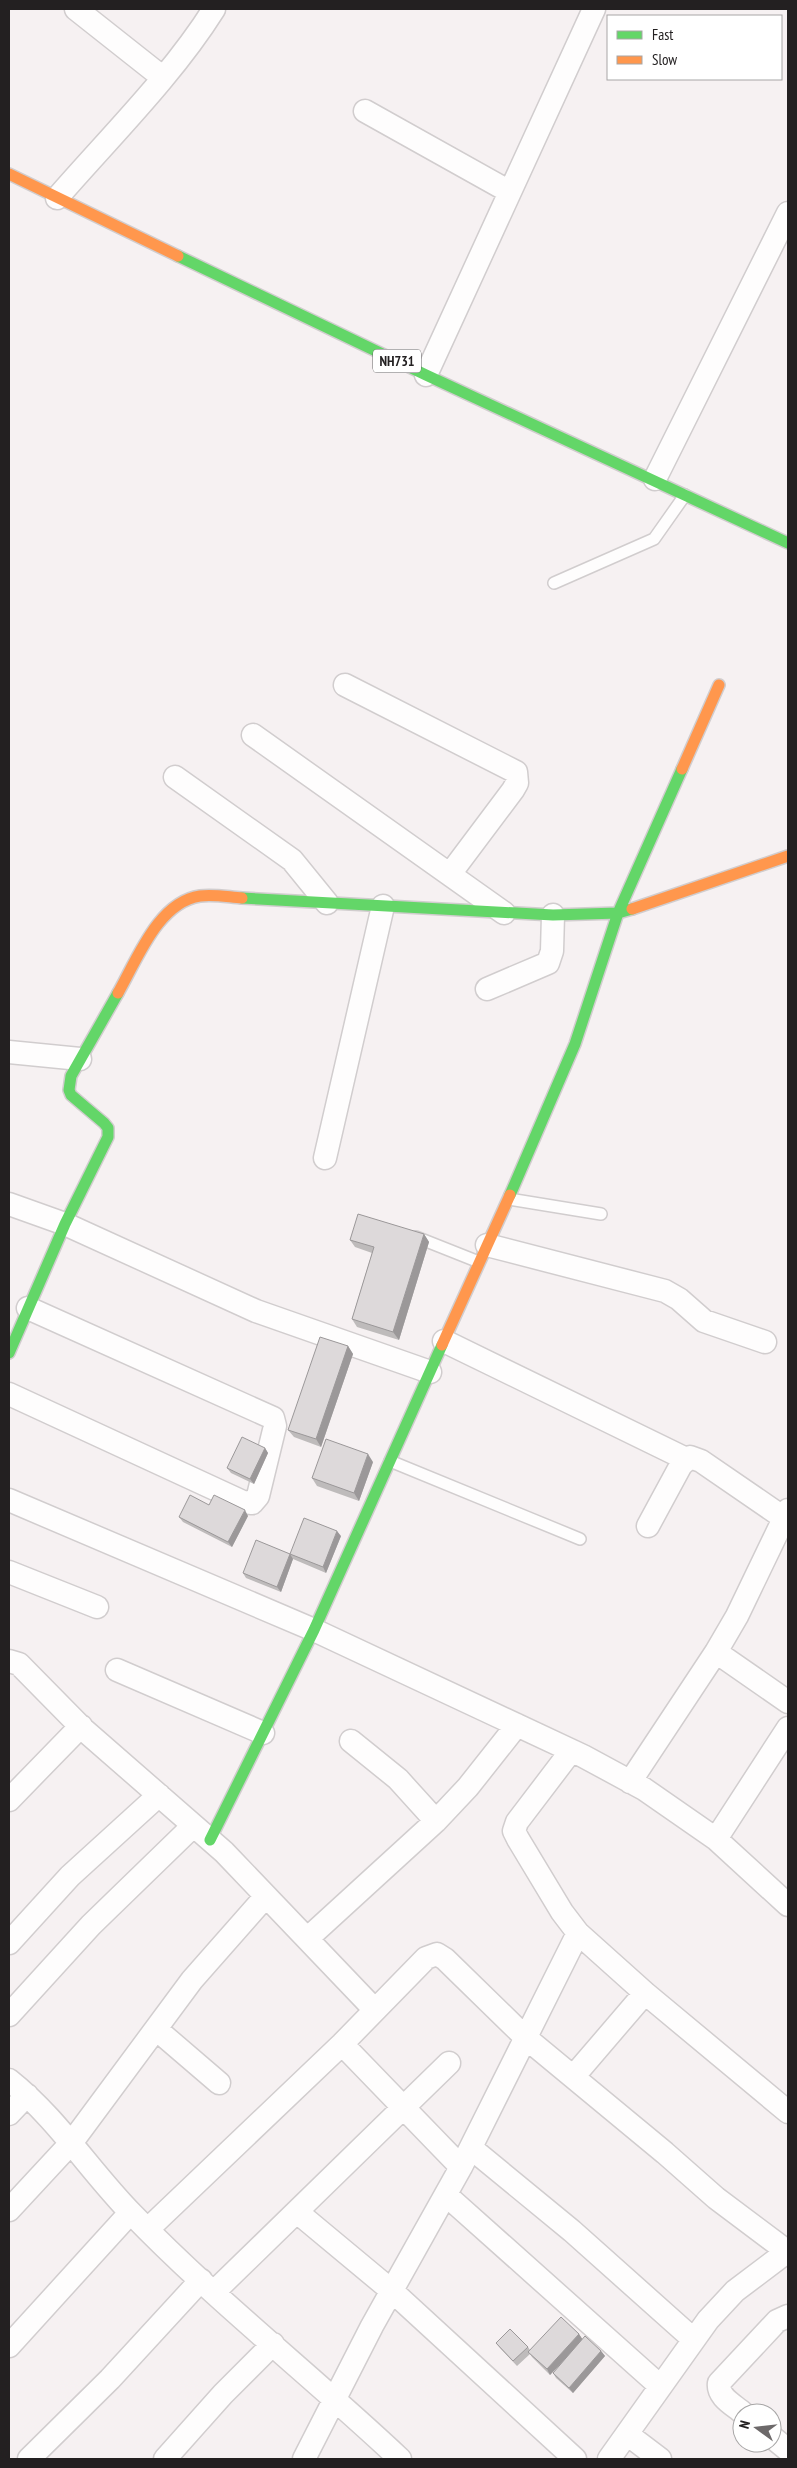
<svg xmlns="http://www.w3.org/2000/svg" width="797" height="2468" font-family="'PT Sans Narrow',sans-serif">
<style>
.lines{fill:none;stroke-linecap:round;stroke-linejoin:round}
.lane-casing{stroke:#d1cdce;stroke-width:14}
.street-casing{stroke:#d1cdce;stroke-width:25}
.fast-casing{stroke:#d1cdce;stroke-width:14}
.slow-casing{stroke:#d1cdce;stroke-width:14}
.lane{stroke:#fefdfd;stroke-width:11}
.street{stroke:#fefdfd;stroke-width:22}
.fast{stroke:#63d668;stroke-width:11}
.slow{stroke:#ff974d;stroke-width:11}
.wall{fill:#bebbbb}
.shaded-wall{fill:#9b9899}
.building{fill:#ddd9da;stroke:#9b9899}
.labels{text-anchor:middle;stroke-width:4.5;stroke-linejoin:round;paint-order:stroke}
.shield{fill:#fff;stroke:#656364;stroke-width:1}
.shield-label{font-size:14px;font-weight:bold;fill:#232021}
</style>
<rect width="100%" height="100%" fill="#f6f1f2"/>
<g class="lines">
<defs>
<path id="lane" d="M554,583L654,539L685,495
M509,1199L601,1214
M416,1237L479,1262
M390,1461L580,1539"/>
<path id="street" d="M76,9L162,77
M365,111L510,192
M57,198C109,138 172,76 214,9
M426,375L594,9
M655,479L788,213
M345,685L516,772L517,783L513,790L450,874
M253,735L504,913
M175,777L292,860L327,903
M487,989L548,963L552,951L553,915
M9,1052L80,1059
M325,1158L383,906
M9,1204L65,1224L256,1311L430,1372
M487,1245L665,1291L679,1299L704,1321L765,1342
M444,1341L686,1459
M9,1394L243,1502L252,1503L258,1496L275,1426L273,1418L28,1308
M9,1500L314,1630L583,1756L644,1789L716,1839L788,1905
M648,1526L681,1465L690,1457L701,1461L784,1518
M9,1572L97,1607
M716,1652L788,1702
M9,1661L19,1664L83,1729L224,1852L375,2010
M117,1670L263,1733
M351,1741L398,1779L436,1821
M571,1751L517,1822L514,1831L518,1839L562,1912L578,1933L645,1993L788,2112
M630,1782L716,1652L737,1616L788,1510
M9,1800L81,1726
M716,1839L788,1728
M308,1938L436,1821L468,1787L517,1725
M9,1943L70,1876L159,1795
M9,2015L91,1925L193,1826
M156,2029L219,2083
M342,2044L461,2167
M573,2077L645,1993
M9,2080C57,2118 89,2170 132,2214C216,2301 312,2376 400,2459
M9,2114L27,2095
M471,2148L572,2231L693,2339
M446,2195L660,2386
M9,2210L72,2142L192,1980L266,1896
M297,2212L392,2291L575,2459
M148,2229L342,2044L426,1958L437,1954L445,1959L526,2038L665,2153L716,2198L788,2252
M214,2292L449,2063
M9,2346L130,2213
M743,2413C734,2405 717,2397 719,2383L777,2321L788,2316
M627,2434L660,2459
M772,2437L788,2450
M29,2459L110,2379L201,2280
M165,2459L223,2394L273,2344
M304,2459L372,2326L461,2167L578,1933
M609,2459L708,2320L735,2291L788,2251"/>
<path id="fast" d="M178,256L426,375L788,543
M242,898L553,915L618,913L632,909
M510,1195L575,1044L618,913L682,769
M9,1353L65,1224L108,1137V1128L104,1123L71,1095L69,1090L71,1076L118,993
M210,1840L314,1630L442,1345"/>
<path id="slow" d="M9,174L178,256
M682,769L719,685
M632,909L788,856
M118,993C137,960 158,902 200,896C213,894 228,897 242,898
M442,1345L510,1195"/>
</defs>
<use href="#lane" class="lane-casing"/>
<use href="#street" class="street-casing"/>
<use href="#fast" class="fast-casing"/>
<use href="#slow" class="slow-casing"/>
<use href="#lane" class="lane"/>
<use href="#street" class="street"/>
<use href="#fast" class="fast"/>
<use href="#slow" class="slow"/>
</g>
<path class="wall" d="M424,1234L429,1242L399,1340L357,1327L352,1319L372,1253L355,1247L350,1240Z
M348,1346L353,1354L321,1447L294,1437L288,1430Z
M265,1448L268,1453L254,1484L231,1473L227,1468Z
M373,1462L359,1501L317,1486L312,1478Z
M209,1505L248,1516L232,1547L183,1522L179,1517Z
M341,1536L326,1573L293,1559L281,1592L246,1578L243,1573L290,1554Z
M579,2334L582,2339L601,2351L605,2356L573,2393L556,2378L553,2373L563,2361L550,2375L532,2357L530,2354L517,2366L500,2348L496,2343L528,2347L530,2350Z"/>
<path class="shaded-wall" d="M424,1234L429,1242L399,1340L393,1332Z
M348,1346L353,1354L321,1447L316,1439Z
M265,1448L268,1453L254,1484L250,1479Z
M368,1454L373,1462L359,1501L354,1493Z
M245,1510L248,1516L232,1547L228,1542Z
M337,1531L341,1536L326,1573L323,1567Z
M290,1554L293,1559L281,1592L277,1587Z
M579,2334L583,2340L550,2375L547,2369Z
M601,2351L605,2356L573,2393L569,2388Z"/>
<path class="building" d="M358,1214L424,1234L393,1332L352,1319L374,1247L350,1240Z
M320,1337L348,1346L316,1439L288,1430Z
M242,1437L265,1448L250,1479L227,1468Z
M326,1439L368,1454L354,1493L312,1478Z
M190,1495L209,1505L214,1495L245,1510L228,1542L179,1517Z
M304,1518L337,1531L323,1567L290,1554Z
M256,1540L290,1554L277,1587L243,1573Z
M561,2317L579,2334L547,2369L528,2352Z
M510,2329L528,2347L513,2361L496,2343Z
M585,2336L601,2351L569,2388L553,2373Z"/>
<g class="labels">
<rect class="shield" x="373" y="349.5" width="48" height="23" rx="4"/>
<g class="shield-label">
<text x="397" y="366">NH731</text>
</g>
</g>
<rect width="797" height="2468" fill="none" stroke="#232021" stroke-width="20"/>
<rect x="607" y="15" width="175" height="65" fill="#ffffff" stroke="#a7a6a6"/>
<rect x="617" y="31" width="25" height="8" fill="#63d668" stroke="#a7a6a6"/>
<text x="652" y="40" font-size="15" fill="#232021">Fast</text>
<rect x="617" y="56" width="25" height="8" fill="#ff974d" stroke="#a7a6a6"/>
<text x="652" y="65" font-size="15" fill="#232021">Slow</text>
<g transform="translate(757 2428) rotate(285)"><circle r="24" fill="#ffffff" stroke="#a7a6a6"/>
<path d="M0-4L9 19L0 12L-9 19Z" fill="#6d696a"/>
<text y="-8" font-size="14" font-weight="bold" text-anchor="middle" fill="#232021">N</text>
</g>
</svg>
